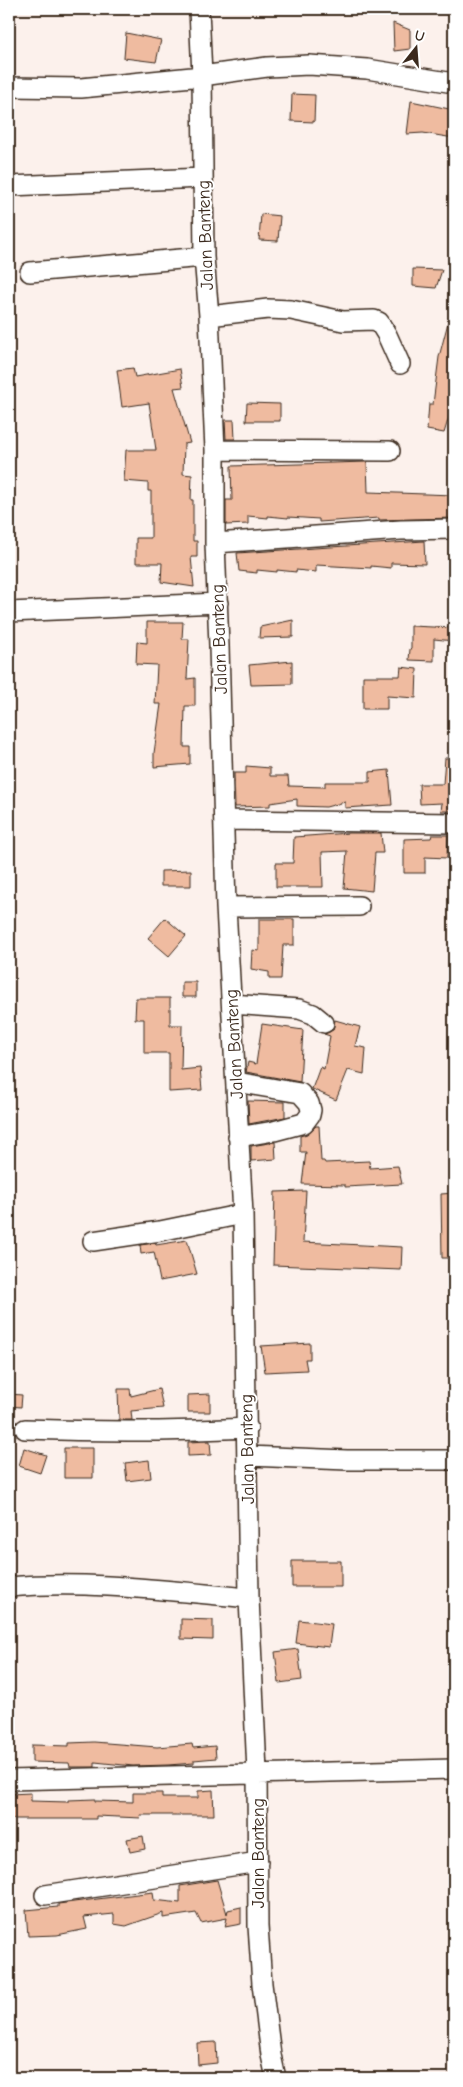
<svg xmlns="http://www.w3.org/2000/svg" width="463" height="2087" font-family="'Comic Neue',sans-serif">
<style>
.building{fill:#efbba0;stroke:#3b2a1e}
.lines{fill:none;stroke-linecap:round;stroke-linejoin:round}
.minor-casing{stroke:#3b2a1e;stroke-width:22}
.minor{stroke:#fff;stroke-width:19}
.labels{text-anchor:middle;stroke-width:4;stroke-linejoin:round;paint-order:stroke}
.street-label{font-size:18px;fill:#3b2a1e;stroke:#fff}
</style>
<rect width="100%" height="100%" fill="#fcf1ec"/>
<filter id="ink" filterUnits="userSpaceOnUse"><feTurbulence type="fractalNoise" baseFrequency=".02" numOctaves="2"/><feDisplacementMap in="SourceGraphic" scale="10" xChannelSelector="R" yChannelSelector="G"/><feConvolveMatrix kernelMatrix="1 2 1 2 8 2 1 2 1" color-interpolation-filters="sRGB"/></filter>
<g filter="url(#ink)">
<path class="building" d="M393,23L410,30V49L394,51Z
M126,33L161,40L156,62L124,58Z
M292,94L315,95L314,122L291,121Z
M411,101L454,110V138L423,133L407,134Z
M261,214L280,216L278,241L259,240Z
M413,269L442,270L436,288L413,286Z
M450,315L454,316V401L444,433L427,430L429,404H433L439,357Z
M133,368L135,377L180,369L183,387L174,388L190,443L184,444L183,474L192,475L191,500H193V541H197V557H191L194,587L161,582L162,563H136V538H151V491H148V483L124,481L126,450H156L149,403L122,407L117,370Z
M247,403L280,404V421H246Z
M225,420H234L235,439H226Z
M367,462L368,492L454,495V518L379,520V518L319,522V519L288,517V518L268,516V518L248,516V524L226,525V500H232L231,466Z
M424,541L425,564L391,563V568L371,566V568L316,565V572L296,570V572L277,570V572L257,570V573L239,571L237,553Z
M293,620V637L259,638L260,627Z
M147,622H183L182,639H189L187,679L195,678V706H185L184,747H190V764L154,767V753L161,704H155L157,665L136,664L137,642L147,643Z
M411,626L454,628V641L434,639V661L409,660L410,649L411,648Z
M292,661V684L251,685L249,665Z
M401,667L417,669L416,698L387,696V709H363V676H400Z
M445,758H454V811H441L442,803L420,804L419,784H443Z
M246,766L270,768V776H288L289,786L325,787V782H370V772L389,770L392,805L345,808V802L326,807L297,806V799L270,803V806L235,807L234,773H246Z
M349,833H381L383,853H375L372,891L344,888L347,851L322,852L323,887H276V863H293L294,837Z
M432,835H448L447,858L425,857V873H404V839L431,838Z
M191,870V886H161V871Z
M165,918L186,936L169,956L148,938Z
M259,919H294V945H283L281,979H269V972L251,969L252,950L259,951Z
M182,982H196V997H182Z
M136,998H170V1025H182L181,1070L200,1068L202,1090L169,1092V1053H144V1019H135Z
M335,1020L360,1027L355,1046L366,1048L364,1074L348,1070L336,1100L312,1089L320,1067L324,1069L330,1036L324,1034L333,1030Z
M262,1024L303,1030L300,1082L246,1072L248,1062L256,1064Z
M248,1101L285,1102V1117L249,1124Z
M316,1126H319L321,1161H324L325,1163L369,1161L370,1168L398,1166L402,1184L345,1187V1185L302,1184L306,1152H300V1136L307,1134Z
M275,1142L276,1159L251,1161V1146Z
M306,1191L303,1242L402,1247L401,1270L273,1265L275,1192Z
M454,1193V1258H442L441,1194Z
M187,1240L197,1274L160,1281L154,1252L141,1254L140,1245L155,1243L156,1245Z
M310,1343V1359H305L307,1370L265,1372L261,1346Z
M118,1389H130L131,1396L159,1389L163,1408L131,1411L132,1420H119Z
M9,1394L22,1395L21,1407L9,1406Z
M210,1394V1412H188V1395Z
M210,1441L211,1455L188,1456V1442Z
M24,1448L46,1455L40,1473L19,1466Z
M64,1448H93V1478H64Z
M149,1460L151,1478L127,1481L125,1463Z
M292,1561H341V1587H292Z
M181,1619L213,1620V1640L181,1639Z
M299,1620L332,1624L329,1647L296,1643Z
M298,1649L302,1680L279,1683L275,1652Z
M94,1742L157,1747L192,1744L193,1748L215,1746L216,1758L194,1760V1763L168,1765L133,1766L95,1762V1767H70L69,1763L32,1762V1745L69,1746V1743Z
M213,1790L214,1815H140L141,1818L96,1816V1819H9V1794L31,1793V1801L68,1802V1800L95,1799V1801L133,1802V1793H162V1798H198V1791Z
M143,1836L145,1849L130,1852L127,1839Z
M217,1880L227,1914L228,1910L241,1907V1924L225,1927L227,1918L201,1923L196,1913L163,1918V1913L126,1926L114,1924V1914L84,1917L87,1929L57,1935L28,1936L26,1910L58,1907V1904L153,1892L154,1900L180,1903V1886Z
M216,2042L217,2063L198,2065L197,2043Z"/>
<g class="lines">
<defs>
<path id="minor" d="M199,9L202,76L204,257L209,316L215,450V543L219,646L226,907L243,1214L249,1598L257,1772L258,1926L262,1984L271,2055L276,2078
M9,87L81,88L202,76L267,67L309,65L367,69L454,83
M9,186L203,178
M30,272L204,257
M209,316L268,309L291,310L343,321L374,320L379,322L387,335L400,364
M215,450L390,451
M215,543L401,530L454,529
M9,612L218,603
M225,820L454,823
M226,907L359,906
M232,1004L299,1009L313,1014L324,1023
M236,1082L300,1093L309,1103L311,1110L310,1115L304,1123L274,1131L238,1137
M93,1241L160,1231L243,1214
M25,1429C100,1432 173,1432 248,1428
M248,1456L347,1460H454
M9,1587C88,1580 170,1591 249,1598
M9,1780L454,1769
M45,1895L258,1862"/>
</defs>
<use href="#minor" class="minor-casing"/>
<use href="#minor" class="minor"/>
</g>
</g>
<g class="labels">
<g class="street-label">
<text transform="translate(205 235) rotate(-92)" y="6">Jalan Banteng</text>
<text transform="translate(219 639) rotate(-92)" y="6">Jalan Banteng</text>
<text transform="translate(234 1044) rotate(-93)" y="6">Jalan Banteng</text>
<text transform="translate(247 1449) rotate(-91)" y="6">Jalan Banteng</text>
<text transform="translate(258 1853) rotate(-90)" y="6">Jalan Banteng</text>
</g>
</g>
<rect width="463" height="2087" fill="none" stroke="#fff" stroke-width="30"/>
<rect x="15" y="15" width="433" height="2057" fill="none" stroke="#3b2a1e" stroke-width="2" filter="url(#ink)"/>
<g transform="translate(416 48) rotate(17)" stroke="#ffffff" stroke-width="4" paint-order="stroke">
<path d="M0-4L9 19L0 12L-9 19Z" fill="#3b2a1e"/>
<text y="-8" font-size="14" font-weight="bold" text-anchor="middle" fill="#3b2a1e">U</text>
</g>
</svg>
